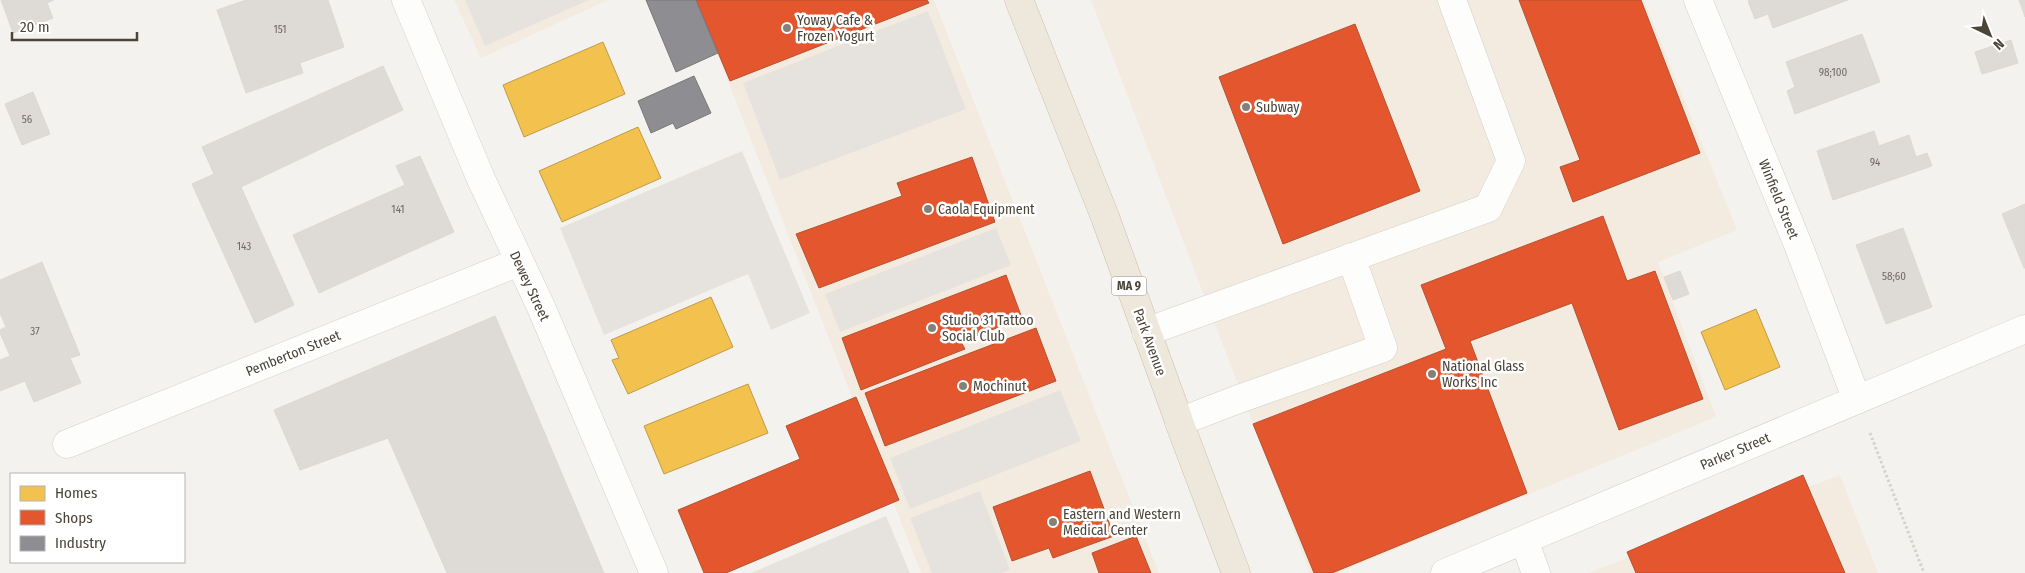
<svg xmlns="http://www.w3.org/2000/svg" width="2025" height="573" font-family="'Fira Sans Condensed',sans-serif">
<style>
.commercial{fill:#f3ebdf}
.parking{fill:#e6e3df}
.homes{fill:#f2c14e;stroke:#c09c48}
.shops{fill:#e4572e;stroke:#b65131}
.industry{fill:#8d8d92;stroke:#797777}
.building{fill:#dedbd6;stroke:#dcd9d4}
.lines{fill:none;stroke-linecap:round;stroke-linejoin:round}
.minor-casing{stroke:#d2d0cb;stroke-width:29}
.highway-casing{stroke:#ccbfa9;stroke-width:29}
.path{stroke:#d3d2cc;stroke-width:3;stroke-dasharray:2.5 2.5;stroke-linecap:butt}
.minor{stroke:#fdfdfc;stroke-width:28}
.highway{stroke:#ede8db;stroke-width:28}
.poi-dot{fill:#868178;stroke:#fff;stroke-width:2}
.labels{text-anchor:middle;stroke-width:5;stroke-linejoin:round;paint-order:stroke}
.number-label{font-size:11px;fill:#706a61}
.shield{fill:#fff;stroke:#817c74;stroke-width:1}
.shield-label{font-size:12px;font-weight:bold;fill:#4b4439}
.poi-label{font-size:14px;fill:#4b4439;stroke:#fff;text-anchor:start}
.street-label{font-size:14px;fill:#4b4439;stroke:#fff}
</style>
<rect width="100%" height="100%" fill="#f4f2ee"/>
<path class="commercial" d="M454,0H608L481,58Z
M696,0H934L1159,573H921Z
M1091,0H1644L1737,230L1658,262L1716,417L1338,573H1310Z
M1840,475L1878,573H1588Z"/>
<path class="parking" d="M465,0H589L485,46Z
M928,11L966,109L780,180L743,83Z
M742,151L810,313L771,330L748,274L604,335L560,228Z
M996,228L1011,265L840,332L825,294Z
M1060,390L1081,441L910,509L890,458Z
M980,491L1010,570L1002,573H932L910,518Z
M886,516L910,573H751Z"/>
<path class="homes" d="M603,42L625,94L524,137L503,85Z
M638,127L661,178L562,222L539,171Z
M711,297L733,347L628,394L612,360L619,358L611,340Z
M1756,309L1780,367L1725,390L1701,332Z
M748,384L768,433L664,474L644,426Z"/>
<path class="shops" d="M696,0H927L929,3L730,81Z
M1519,0H1641L1700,153L1573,202L1560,167L1580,160Z
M1355,24L1420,191L1283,244L1219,77Z
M972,157L995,222L819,288L796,234L902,196L897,183Z
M1603,216L1627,281L1655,271L1703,399L1619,430L1572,303L1470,341L1527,493L1332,573H1314L1253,424L1446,349L1421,285Z
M1006,275L1022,318L961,342L965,349L861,390L842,338Z
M1036,328L1056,381L885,446L865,393Z
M856,397L899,500L726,573H704L678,510L800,459L786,426Z
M1090,471L1114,536L1053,558L1049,548L1012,561L993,507Z
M1803,475L1845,573H1636L1627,552Z
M1136,536L1151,573H1099L1092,553Z"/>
<path class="industry" d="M646,0H696L718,53L676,72Z
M694,76L711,113L676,129L673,123L651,133L638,101Z"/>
<path class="building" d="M1,0H54L47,3L53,18L13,33Z
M246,0H328L344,47L300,63L303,73L246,93L217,10Z
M1751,0H1848L1773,28L1768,14L1755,19L1748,1Z
M2019,0H2025V17Z
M1862,34L1880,82L1795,114L1787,91L1795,87L1786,62Z
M2011,40L2018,63L1982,74L1975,52Z
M383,66L403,110L241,187L294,305L255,323L192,184L214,174L202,147Z
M33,92L50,134L22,145L5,104Z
M1874,131L1879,146L1909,135L1916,157L1927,153L1932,166L1833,200L1817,151Z
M420,156L454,232L319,293L293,235L405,185L396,166Z
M2025,204V268H2024L2002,214Z
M1903,228L1932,307L1886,324L1856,245Z
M42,262L80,355L70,358L81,383L34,402L25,381L0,391V360L10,356L0,333V330L6,327L0,313V280Z
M1680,271L1689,294L1673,300L1664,277Z
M495,316L604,573H447L388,438L300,470L274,410Z"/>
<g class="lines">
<defs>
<path id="minor" d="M406,0L481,179L541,307L654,573
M1698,0L1799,247L1857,400
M1146,332L1488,208L1511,161L1452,0
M1179,422L1236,400L1383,348L1351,257
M67,444L519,262
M1524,540L1536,573
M1445,573L2025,329"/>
<path id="highway" d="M1019,0L1105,217L1178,418L1179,422L1236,573"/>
</defs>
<use href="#minor" class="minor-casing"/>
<use href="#highway" class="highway-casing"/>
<path class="path" d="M1870,433L1924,573"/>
<use href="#minor" class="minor"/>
<use href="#highway" class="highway"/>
</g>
<g class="poi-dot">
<circle cx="787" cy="28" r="5"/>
<circle cx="1246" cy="107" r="5"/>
<circle cx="928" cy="209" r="5"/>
<circle cx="932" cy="328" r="5"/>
<circle cx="1432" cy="374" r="5"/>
<circle cx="963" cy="386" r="5"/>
<circle cx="1053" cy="522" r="5"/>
</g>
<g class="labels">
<g class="number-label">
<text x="280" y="33">151</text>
<text x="1833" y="76">98;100</text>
<text x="27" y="123">56</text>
<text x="1875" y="166">94</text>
<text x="398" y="213">141</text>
<text x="244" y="250">143</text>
<text x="1894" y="280">58;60</text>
<text x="35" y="335">37</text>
</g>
<rect class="shield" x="1111.5" y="276.5" width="35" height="19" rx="4"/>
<g class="shield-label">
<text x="1129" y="290">MA 9</text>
</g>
<g class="poi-label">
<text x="797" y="25">Yoway Cafe &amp;<tspan x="797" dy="16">Frozen Yogurt</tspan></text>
<text x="1256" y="112">Subway</text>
<text x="938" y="214">Caola Equipment</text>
<text x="942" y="325">Studio 31 Tattoo<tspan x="942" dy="16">Social Club</tspan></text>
<text x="1442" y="371">National Glass<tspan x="1442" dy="16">Works Inc</tspan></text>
<text x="973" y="391">Mochinut</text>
<text x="1063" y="519">Eastern and Western<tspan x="1063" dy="16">Medical Center</tspan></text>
</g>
<g class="street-label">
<text transform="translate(1779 199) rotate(68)" y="5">Winfield Street</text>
<text transform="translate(530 286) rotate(65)" y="5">Dewey Street</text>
<text transform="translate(1150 342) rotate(70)" y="5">Park Avenue</text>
<text transform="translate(293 353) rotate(-22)" y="5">Pemberton Street</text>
<text transform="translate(1735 451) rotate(-23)" y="5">Parker Street</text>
</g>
</g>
<rect x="10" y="473" width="175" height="90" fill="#ffffff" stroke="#b7b4b0"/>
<rect x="20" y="486" width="25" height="15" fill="#f2c14e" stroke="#b7b4b0"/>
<text x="55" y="498" font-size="15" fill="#4b4439">Homes</text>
<rect x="20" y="510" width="25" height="15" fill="#e4572e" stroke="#b7b4b0"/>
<text x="55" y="523" font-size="15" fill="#4b4439">Shops</text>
<rect x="20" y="536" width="25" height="15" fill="#8d8d92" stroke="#b7b4b0"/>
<text x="55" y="548" font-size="15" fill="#4b4439">Industry</text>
<g transform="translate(1990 35) rotate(137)" stroke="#ffffff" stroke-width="4" paint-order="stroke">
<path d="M0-4L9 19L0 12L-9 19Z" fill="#4b4439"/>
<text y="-8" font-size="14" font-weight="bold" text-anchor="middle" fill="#4b4439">N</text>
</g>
<path d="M12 32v8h125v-8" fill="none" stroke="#4b4439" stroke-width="2.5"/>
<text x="20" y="32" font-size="15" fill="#4b4439" stroke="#ffffff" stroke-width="4" paint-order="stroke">20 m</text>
</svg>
